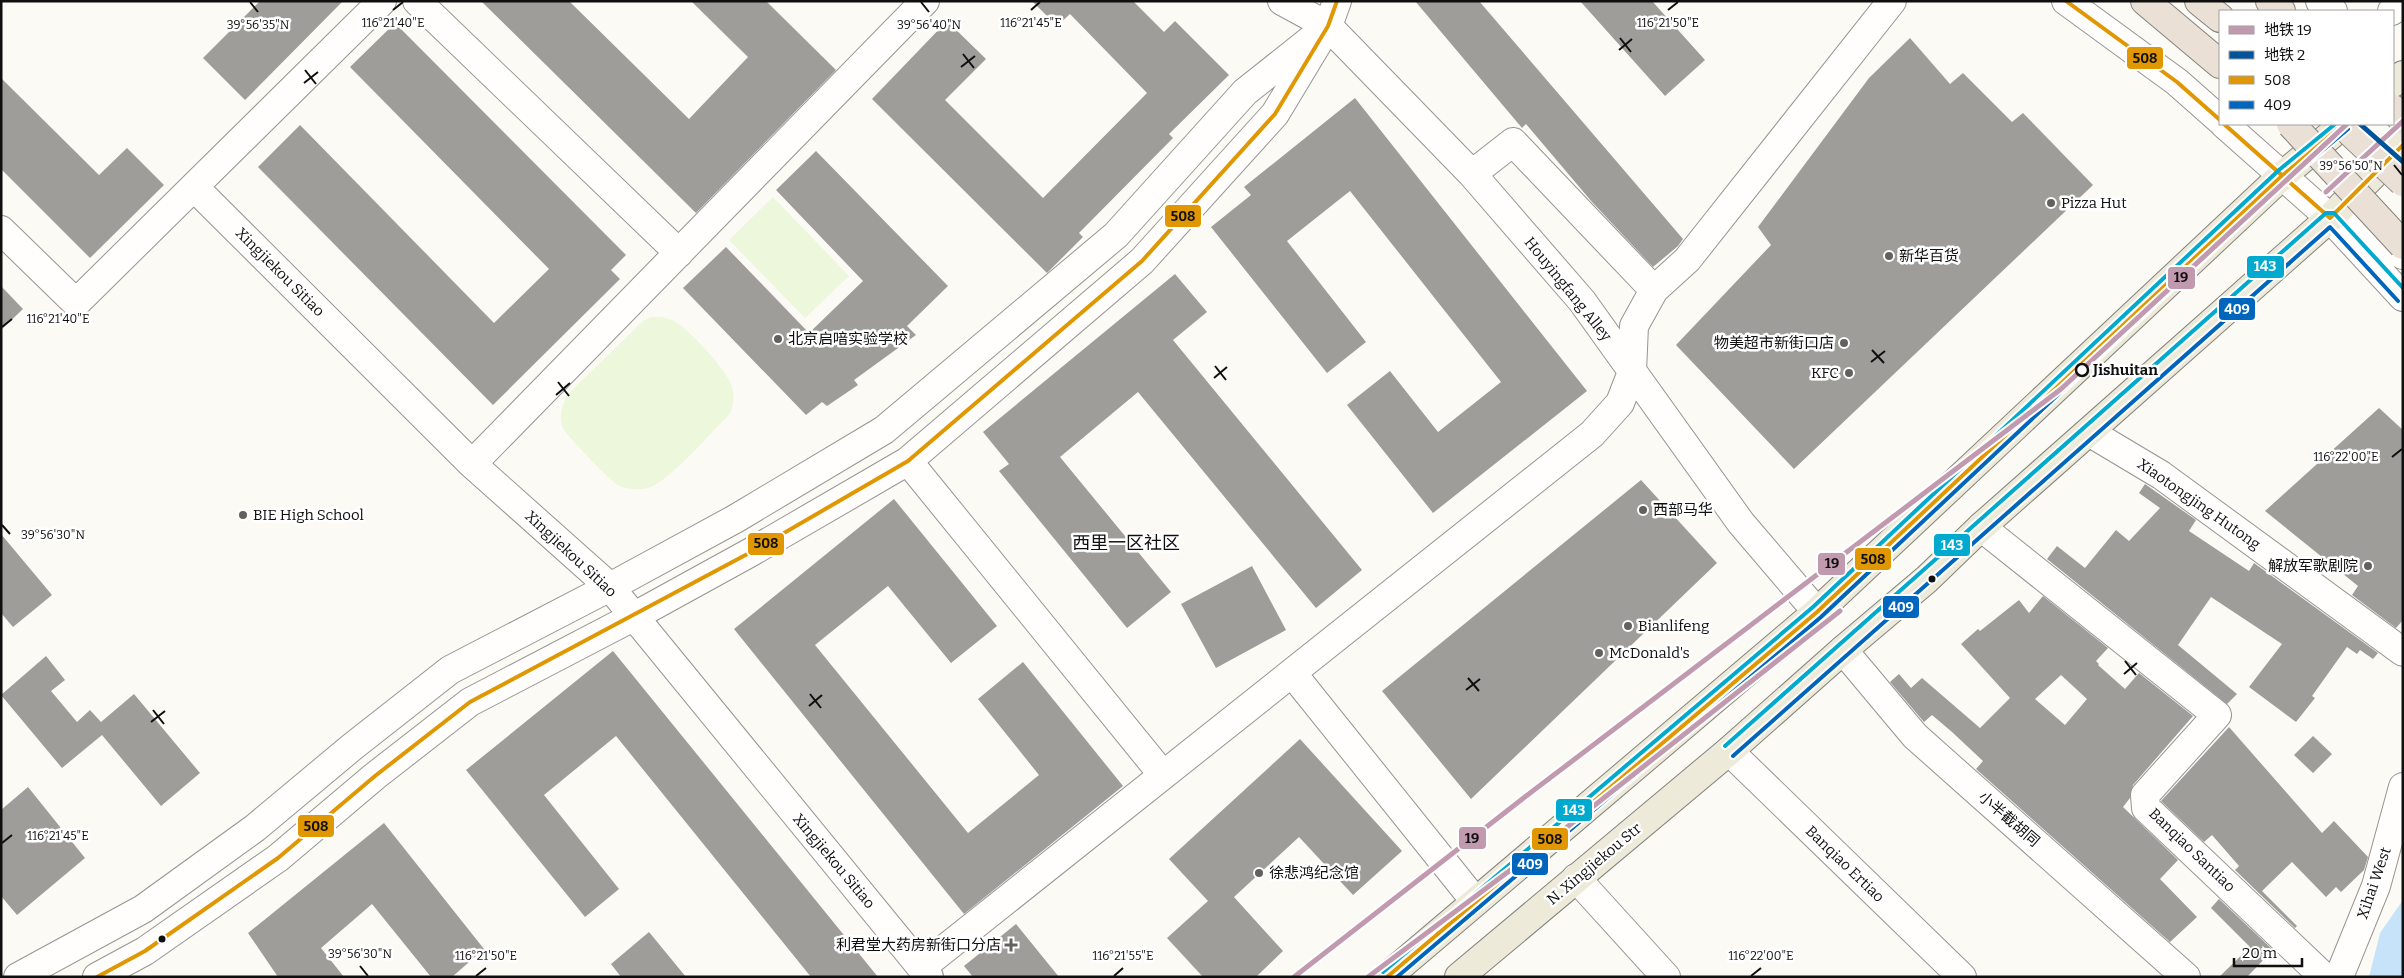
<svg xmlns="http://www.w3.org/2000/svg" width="2404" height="978" font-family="Bitter,'Noto Sans SC',serif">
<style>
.pitch{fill:#edf7dc}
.water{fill:#c7e3f9}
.building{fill:#9f9d99;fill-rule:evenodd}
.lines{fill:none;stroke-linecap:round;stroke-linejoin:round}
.minor-casing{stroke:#969592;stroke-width:30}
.major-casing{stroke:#83827f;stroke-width:30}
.highway-casing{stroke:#83827f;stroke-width:30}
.minor{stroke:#fffefd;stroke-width:28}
.major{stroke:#edead9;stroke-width:28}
.highway{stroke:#ebe0d5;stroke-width:28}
.highway-bridge-casing{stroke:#83827f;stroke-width:30;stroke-linecap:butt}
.highway-bridge{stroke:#ebe0d5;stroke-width:28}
.bus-1-casing{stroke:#fff;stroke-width:8}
.bus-2-casing{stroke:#fff;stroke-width:8}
.bus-3-casing{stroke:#fff;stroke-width:8}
.bus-1{stroke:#e09702;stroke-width:4}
.bus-2{stroke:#0065bd;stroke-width:4}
.bus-3{stroke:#00a9ce;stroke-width:4}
.metro-1-casing{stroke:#fff;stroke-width:9}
.metro-2-casing{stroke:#fff;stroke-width:9}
.metro-1{stroke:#c29aaf;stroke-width:5}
.metro-2{stroke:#00529b;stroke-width:5}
.ticks{fill:none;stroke:#0f0f0f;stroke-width:2}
.poi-dot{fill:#62615f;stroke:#fff;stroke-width:2}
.stop-dot{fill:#fff;stroke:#0f0f0f;stroke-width:2.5}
.bus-dot{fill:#0f0f0f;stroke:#fff;stroke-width:2}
.labels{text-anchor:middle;stroke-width:5;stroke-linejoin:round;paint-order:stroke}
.poi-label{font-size:15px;fill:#0f0f0f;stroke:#fff;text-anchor:start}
.street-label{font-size:15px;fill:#0f0f0f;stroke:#fff}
.stop-label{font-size:15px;font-weight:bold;fill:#0f0f0f;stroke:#fff;text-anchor:start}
.quarter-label{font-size:18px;fill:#0f0f0f;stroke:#fff}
.ticks-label{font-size:12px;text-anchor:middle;fill:#0f0f0f;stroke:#fff;stroke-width:5;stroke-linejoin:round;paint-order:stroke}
.line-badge{stroke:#fff;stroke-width:2}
.badge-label{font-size:14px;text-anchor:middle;font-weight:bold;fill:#fff}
.pale-badge-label{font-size:14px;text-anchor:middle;font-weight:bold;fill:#111}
</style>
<rect width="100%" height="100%" fill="#fcfaf4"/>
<path class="pitch" d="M773,197L849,276L805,318L729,240Z
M651,317C661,317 669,317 677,323C692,332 728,372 732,387C735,397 733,405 730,414C713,430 668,483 648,488C639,490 627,490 618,485C611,482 566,435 563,428C558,417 563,405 567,395L643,321Z"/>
<path class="water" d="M2403,900V977H2369L2380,933Z"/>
<path class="building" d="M260,1H343L245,100L203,58Z
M481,1H569L689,119L748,57L691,1H766L836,70L696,213Z
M1032,1H1133L1164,32L1175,21L1229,75L1169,134L1173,138L1079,233L1083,237L1047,273L872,99L947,21L986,59L945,100L1043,198L1147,93L1070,14L1057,26Z
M1415,1H1479L1683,239L1678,246L1653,267L1592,202L1526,124L1522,128Z
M1580,1H1652L1705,60L1665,96Z
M395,23L626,255L611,270L620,279L493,405L258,167L300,125L494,323L549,269L350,67Z
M1910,38L1950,84L1963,73L2012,122L2023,113L2093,185L1794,469L1676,345L1771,245L1758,227L1869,78Z
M1,78L99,175L127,148L164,185L90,258L1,169Z
M1355,98L1587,391L1433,513L1347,405L1390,371L1438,432L1501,382L1350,191L1287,241L1366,342L1327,373L1211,227L1251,195L1244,187Z
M816,151L948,286L907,326L916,335L854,380L858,385L827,406L822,402L806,415L683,288L726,247L809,333L863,281L776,190Z
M1175,274L1207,312L1173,340L1362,570L1316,608L1138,392L1060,457L1171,592L1127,628L999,471L1009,464L983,432Z
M1,286L23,309L1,330Z
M2379,408L2403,430V620L2396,628L2352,595L2358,586L2265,511Z
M1641,480L1717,563L1471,799L1382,691Z
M2145,484L2196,520L2189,531L2249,571L2254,563L2378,653L2373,659L2360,650L2357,654L2347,647L2312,696L2315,698L2296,722L2249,687L2282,644L2211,597L2178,645L2237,694L2227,704L2047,559L2057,546L2085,568L2116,530L2129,541L2160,508L2139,493Z
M894,499L997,626L951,663L888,586L815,645L968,833L1039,775L978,699L1023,662L1123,786L964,914L734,629Z
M1,534L52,595L13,627L1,613Z
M1252,566L1286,630L1216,668L1181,604Z
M2043,596L2108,648L2096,661L2099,664L2098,665L2125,689L2139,673L2193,716L2133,785L2130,798L2123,807L2178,860L2160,879L2197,917L2170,942L1976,769L1983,761L1952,732L1932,715L1924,722L1890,682L1899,674L1911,688L1922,678L1980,728L2010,698L1961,644L1978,629L1980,631L2019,600L2029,613ZM2061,675L2087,699L2065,725L2035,699Z
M613,651L878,977H811L616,736L544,795L619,889L585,917L466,770Z
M46,656L65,680L51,691L77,722L90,710L101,722L134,694L200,773L161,806L102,735L62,768L1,695Z
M2229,727L2322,833L2334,821L2368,857L2364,870L2341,892L2336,887L2326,897L2292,862L2262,891L2297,926L2295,928L2235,870L2239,866L2212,835L2204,842L2161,801Z
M2313,736L2332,754L2313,773L2294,755Z
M1300,739L1402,851L1353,895L1299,837L1234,897L1283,951L1256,977H1203L1167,938L1208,901L1169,859Z
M28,787L85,858L17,915L1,896V810Z
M384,823L484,949L452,977H431L372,904L321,948L344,977H278L248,933Z
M2219,899L2273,950L2247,977H2219L2250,947L2211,908Z
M1016,924L1059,977H973L964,966Z
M649,932L686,977H621L611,964Z"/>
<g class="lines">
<defs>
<path id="minor" d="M417,1L679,253
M1282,1L1328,26L1472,174L1582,301L1741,523L1817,612
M2066,1L2177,82L2220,120
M2320,1L2333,11
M2392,11L2403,1
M2224,124L2330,218L2403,297
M1472,174L1513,142L1654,290
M195,188L472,464L610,587L929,977
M2345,225L2403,255
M1,230L76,303L382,1
M2089,432L2161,475L2403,652
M908,461L1163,775
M472,464L925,1
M1981,527L2217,715L2145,795L2146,808L2324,977
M1843,650L1915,736L2186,977
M1292,673L1475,901
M1729,751L1962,977
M1576,878L1666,977
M922,967L1592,434L1620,403L1632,372L1634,326L1654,290L1687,260L1892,1
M18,977L143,909L255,828L352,747L450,670L610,587L735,519L884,430L1116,235L1245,92L1328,26
M97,977L145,951L278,858L375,776L470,702L633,617L753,551L908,461L1142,261L1275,114L1328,26L1337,1
M2339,977L2376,886L2403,787"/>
<path id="major" d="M2393,83L2403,75
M1387,977L1817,612L2283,175L2344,124
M1459,977L1729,751L1843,650L1927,579L1981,527L2330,218L2403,145"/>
<path id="highway" d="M2145,1L2220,64
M2199,1L2220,18
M2270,1L2281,11
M2393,109L2403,120"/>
</defs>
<use href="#minor" class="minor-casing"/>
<use href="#major" class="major-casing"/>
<use href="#highway" class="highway-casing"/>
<use href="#minor" class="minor"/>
<use href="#major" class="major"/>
<use href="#highway" class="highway"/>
<defs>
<path id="highway-bridge" d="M2291,124L2403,245
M2342,124L2403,182"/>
</defs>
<use href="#highway-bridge" class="highway-bridge-casing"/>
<use href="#highway-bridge" class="highway-bridge"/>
<defs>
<path id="bus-1" d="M2066,1L2177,82L2220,120
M2224,124L2330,218L2403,145
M97,977L145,951L278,858L375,776L470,702L753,551L908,461L1142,261L1275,114L1328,26L1337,1
M1387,977L1817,612L2283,175L2344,124"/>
<path id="bus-2" d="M1733,756L2330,227L2398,301
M1397,977L1821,617L2287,180L2348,129"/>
<path id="bus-3" d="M1725,746L2326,213H2334L2403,288
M1383,972L1813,607L2279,170L2335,124"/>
</defs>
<use href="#bus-1" class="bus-1-casing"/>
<use href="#bus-2" class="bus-2-casing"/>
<use href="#bus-3" class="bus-3-casing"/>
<use href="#bus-1" class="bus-1"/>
<use href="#bus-2" class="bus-2"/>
<use href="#bus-3" class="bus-3"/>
<defs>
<path id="metro-1" d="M2326,192L2403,121
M1294,977L1521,800L2061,389L2347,124
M1368,977L1557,835L1840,611"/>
<path id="metro-2" d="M2360,124L2403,162"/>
</defs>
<use href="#metro-1" class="metro-1-casing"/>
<use href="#metro-2" class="metro-2-casing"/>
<use href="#metro-1" class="metro-1"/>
<use href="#metro-2" class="metro-2"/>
</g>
<path class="ticks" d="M250,2L258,12M921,2L929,12M393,10L403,2M1031,10L1040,2M1668,10L1678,2M1620,38L1631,52M1619,50L1632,39M963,54L974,68M961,67L975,56M305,70L316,84M304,83L318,72M2394,165L2402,175M2,327L12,319M1872,350L1884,363M1871,362L1885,351M1215,366L1226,380M1214,378L1227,367M558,382L569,396M556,395L570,383M2392,457L2402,449M2,525L10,534M2125,661L2136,675M2124,674L2137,663M1468,678L1479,691M1466,690L1480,679M810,694L821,708M809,706L822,695M153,710L164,724M151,722L165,711M2,843L12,835M360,966L368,976M476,976L486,968M1114,976L1123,968M1751,976L1761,968"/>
<g class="poi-dot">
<circle cx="2051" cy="203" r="5"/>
<circle cx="1889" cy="256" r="5"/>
<circle cx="778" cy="339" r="5"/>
<circle cx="1844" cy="343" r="5"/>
<circle cx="1849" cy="373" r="5"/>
<circle cx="1643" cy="510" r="5"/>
<circle cx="243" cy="515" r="5"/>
<circle cx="2368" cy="566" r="5"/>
<circle cx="1628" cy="626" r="5"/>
<circle cx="1599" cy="653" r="5"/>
<circle cx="1259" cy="873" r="5"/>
<path d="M1008.5 937.5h5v5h5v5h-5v5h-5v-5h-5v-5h5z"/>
</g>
<circle class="stop-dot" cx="2082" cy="370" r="6"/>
<g class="bus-dot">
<circle cx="1932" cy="579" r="4.5"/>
<circle cx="162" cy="939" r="4.5"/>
</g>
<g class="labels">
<g class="poi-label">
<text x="2061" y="208">Pizza Hut</text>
<text x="1899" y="261">新华百货</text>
<text x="788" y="344">北京启喑实验学校</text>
<text x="1834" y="348" text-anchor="end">物美超市新街口店</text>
<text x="1839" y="378" text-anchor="end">KFC</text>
<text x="1653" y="515">西部马华</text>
<text x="253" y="520">BIE High School</text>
<text x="2358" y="571" text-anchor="end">解放军歌剧院</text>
<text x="1638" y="631">Bianlifeng</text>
<text x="1609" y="658">McDonald's</text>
<text x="1269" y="878">徐悲鸿纪念馆</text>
<text x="1001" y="950" text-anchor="end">利君堂大药房新街口分店</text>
</g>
<g class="street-label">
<text transform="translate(280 272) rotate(45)" y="5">Xingjiekou Sitiao</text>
<text transform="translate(1568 289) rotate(51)" y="5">Houyingfang Alley</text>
<text transform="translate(2199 504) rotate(35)" y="5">Xiaotongjing Hutong</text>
<text transform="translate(571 554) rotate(43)" y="5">Xingjiekou Sitiao</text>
<text transform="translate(2009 819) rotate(41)" y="5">小半截胡同</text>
<text transform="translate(2192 850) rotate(44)" y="5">Banqiao Santiao</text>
<text transform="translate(834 861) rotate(50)" y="5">Xingjiekou Sitiao</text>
<text transform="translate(1594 864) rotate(-40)" y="5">N. Xingjiekou Str</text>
<text transform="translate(1845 864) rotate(44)" y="5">Banqiao Ertiao</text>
<text transform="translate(2374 883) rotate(-71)" y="5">Xihai West</text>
</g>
<g class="stop-label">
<text x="2093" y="375">Jishuitan</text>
</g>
<g class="quarter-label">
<text x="1126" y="549">西里一区社区</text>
</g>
</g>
<g class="ticks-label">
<text x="393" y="27">116°21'40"E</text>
<text x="1031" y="27">116°21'45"E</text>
<text x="1668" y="27">116°21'50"E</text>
<text x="258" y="29">39°56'35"N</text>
<text x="929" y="29">39°56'40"N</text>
<text x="2351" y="170">39°56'50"N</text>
<text x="58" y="323">116°21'40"E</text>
<text x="2346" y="461">116°22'00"E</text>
<text x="53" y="539">39°56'30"N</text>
<text x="58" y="840">116°21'45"E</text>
<text x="360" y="958">39°56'30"N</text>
<text x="486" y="960">116°21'50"E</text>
<text x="1123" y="960">116°21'55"E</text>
<text x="1761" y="960">116°22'00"E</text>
</g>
<g class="line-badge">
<rect x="2126" y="46" width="38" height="24" rx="5" fill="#e09702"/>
<rect x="1164" y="204" width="38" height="24" rx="5" fill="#e09702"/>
<rect x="2246" y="255" width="39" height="24" rx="5" fill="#00a9ce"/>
<rect x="2167" y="266" width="29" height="24" rx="5" fill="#c29aaf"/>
<rect x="2218" y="297" width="38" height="24" rx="5" fill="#0065bd"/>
<rect x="747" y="532" width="38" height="24" rx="5" fill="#e09702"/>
<rect x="1933" y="533" width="38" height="24" rx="5" fill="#00a9ce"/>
<rect x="1854" y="547" width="38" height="24" rx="5" fill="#e09702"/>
<rect x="1817" y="552" width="29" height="24" rx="5" fill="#c29aaf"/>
<rect x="1882" y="595" width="38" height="24" rx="5" fill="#0065bd"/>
<rect x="1555" y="798" width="38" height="24" rx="5" fill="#00a9ce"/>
<rect x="297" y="814" width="38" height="24" rx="5" fill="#e09702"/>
<rect x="1458" y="826" width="29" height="24" rx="5" fill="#c29aaf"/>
<rect x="1531" y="827" width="38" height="24" rx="5" fill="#e09702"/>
<rect x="1511" y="852" width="38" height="24" rx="5" fill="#0065bd"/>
</g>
<g class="badge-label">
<text x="2265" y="271">143</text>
<text x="2237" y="314">409</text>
<text x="1952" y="550">143</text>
<text x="1901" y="612">409</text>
<text x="1574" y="815">143</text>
<text x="1530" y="869">409</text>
</g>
<g class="pale-badge-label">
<text x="2145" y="63">508</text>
<text x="1183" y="221">508</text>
<text x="2181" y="282">19</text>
<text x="766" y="548">508</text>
<text x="1873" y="564">508</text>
<text x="1832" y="568">19</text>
<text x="316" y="831">508</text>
<text x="1472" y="843">19</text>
<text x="1550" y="844">508</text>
</g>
<rect width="2404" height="978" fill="none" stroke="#0f0f0f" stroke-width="5"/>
<rect x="2219" y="10" width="175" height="115" fill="#ffffff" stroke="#9f9f9f"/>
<rect x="2229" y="26" width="25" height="8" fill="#c29aaf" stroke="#9f9f9f"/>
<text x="2264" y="35" font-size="15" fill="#0f0f0f">地铁 19</text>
<rect x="2229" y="51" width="25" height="8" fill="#00529b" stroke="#9f9f9f"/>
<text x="2264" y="60" font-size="15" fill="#0f0f0f">地铁 2</text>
<rect x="2229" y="76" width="25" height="8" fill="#e09702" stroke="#9f9f9f"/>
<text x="2264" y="85" font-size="15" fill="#0f0f0f">508</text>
<rect x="2229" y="101" width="25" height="8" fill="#0065bd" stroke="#9f9f9f"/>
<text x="2264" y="110" font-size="15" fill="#0f0f0f">409</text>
<path d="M2234 958v8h68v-8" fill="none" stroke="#0f0f0f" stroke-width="2.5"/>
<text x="2242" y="958" font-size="15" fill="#0f0f0f" stroke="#ffffff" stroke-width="4" paint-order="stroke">20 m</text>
</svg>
